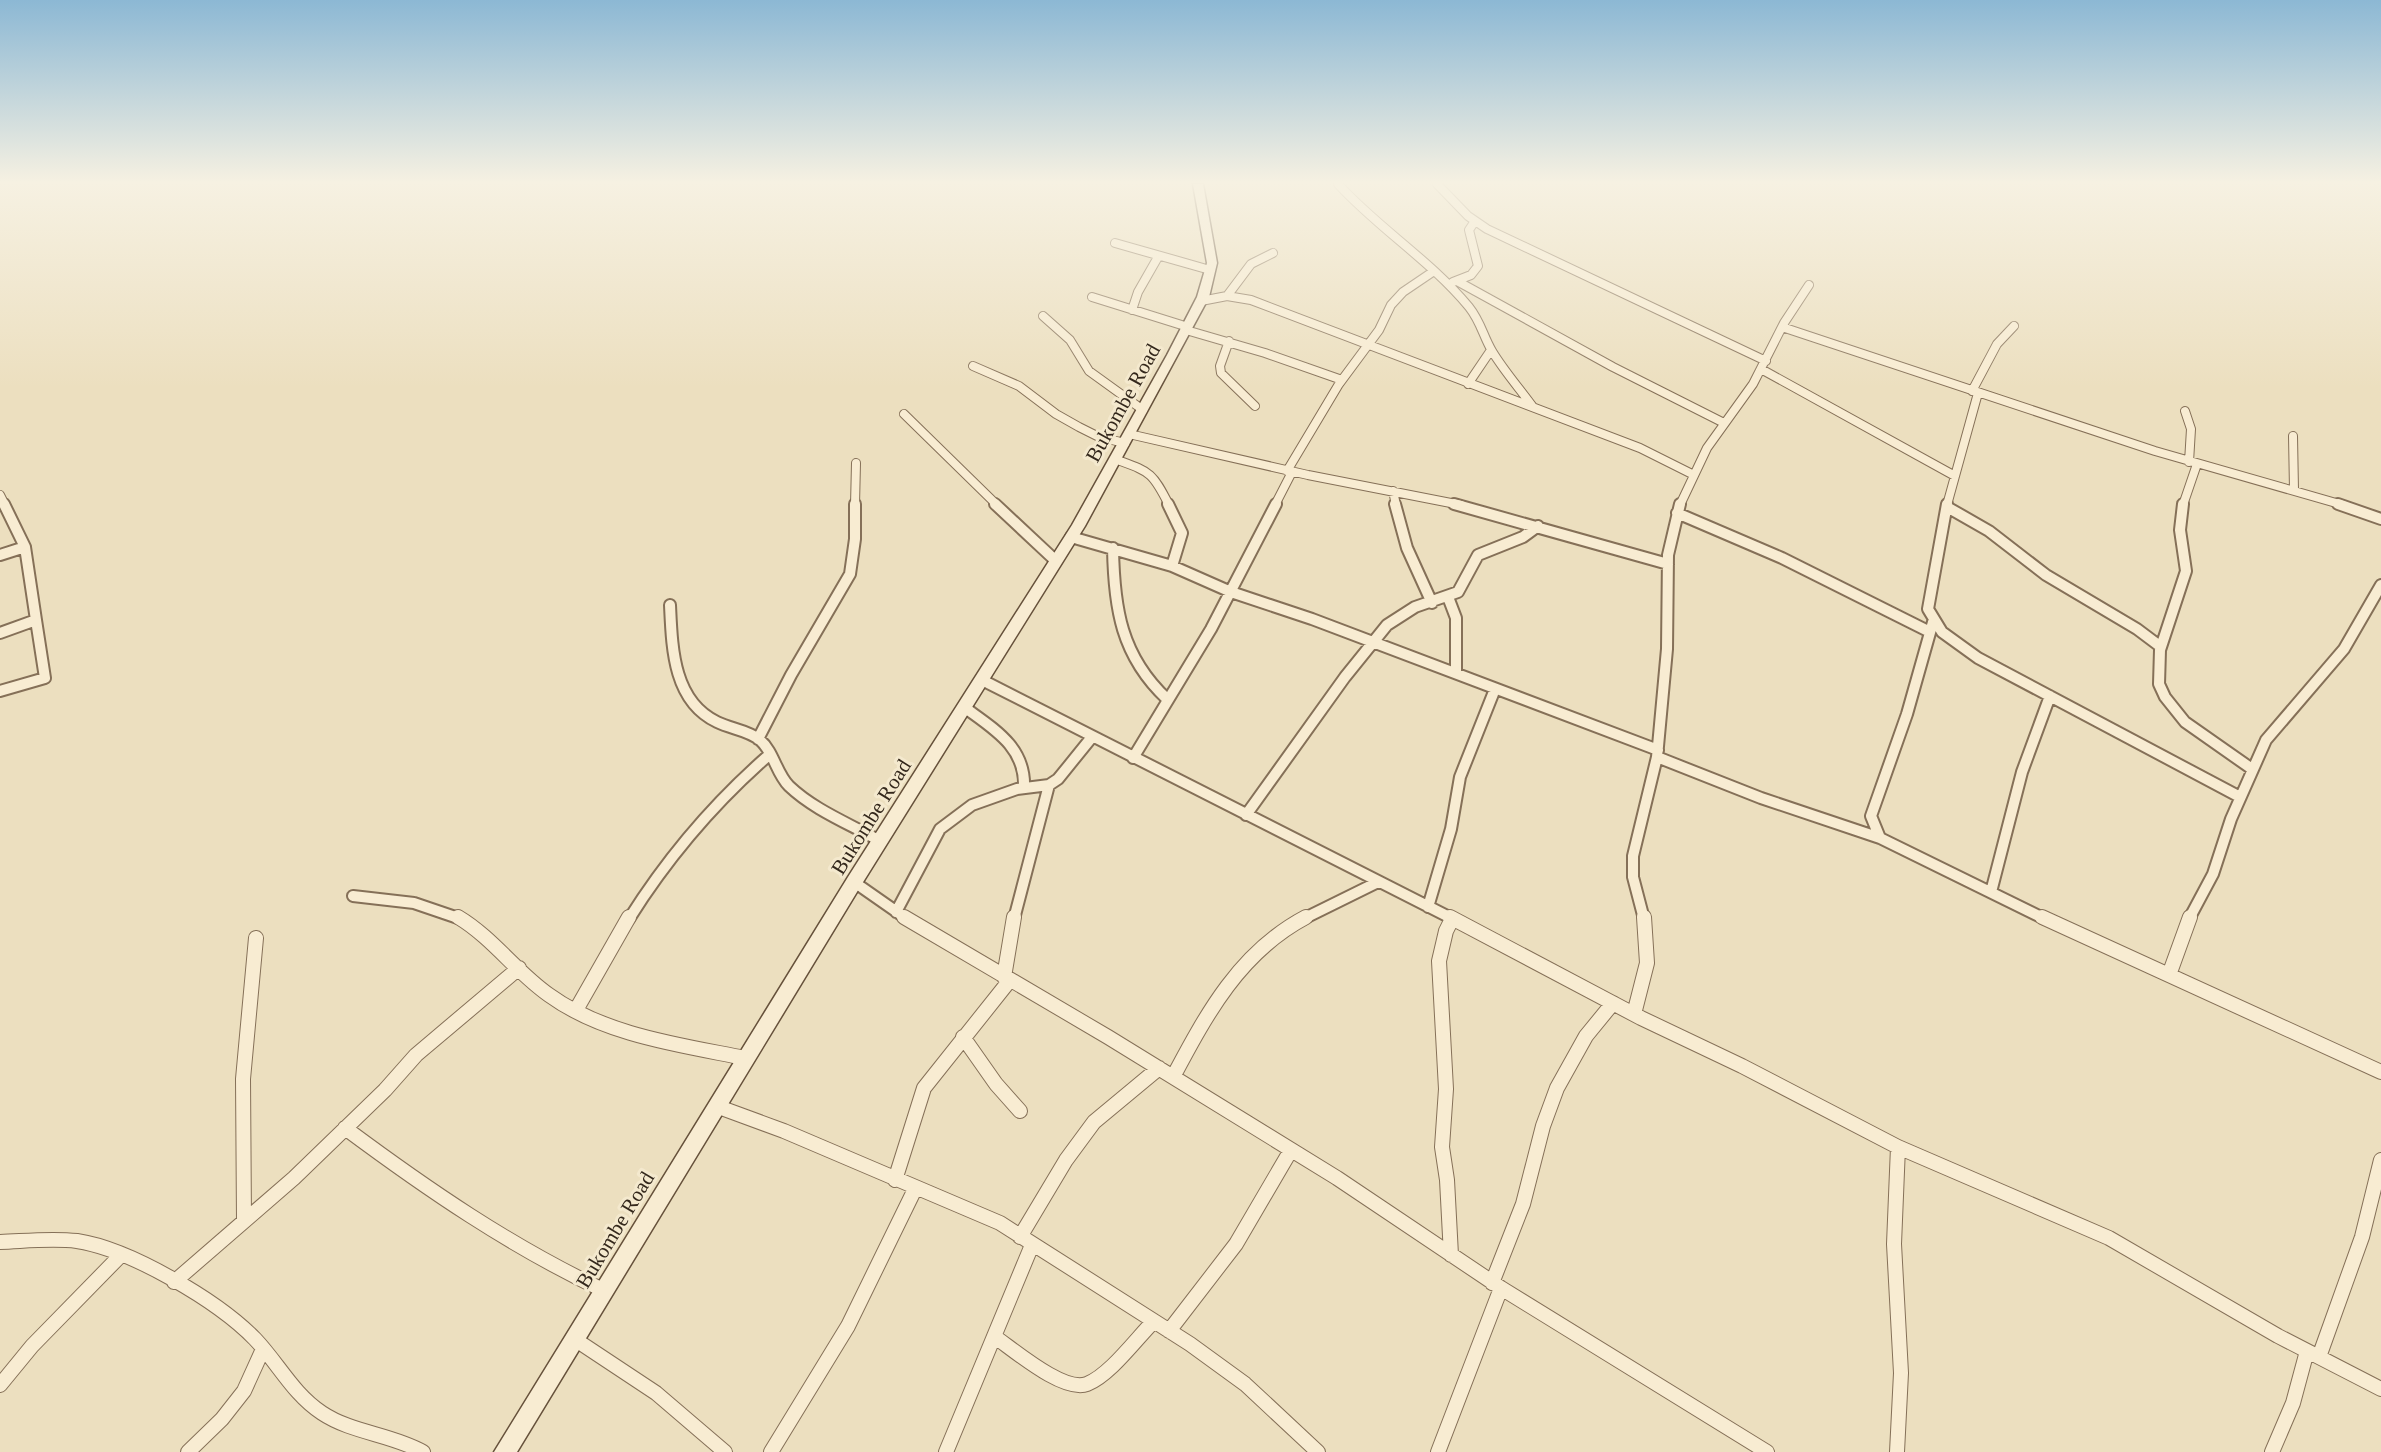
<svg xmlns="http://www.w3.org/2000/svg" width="2381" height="1452" font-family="Georgia,serif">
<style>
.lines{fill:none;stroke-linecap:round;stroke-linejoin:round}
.minor-far2-casing{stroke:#857058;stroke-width:10}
.minor-far1-casing{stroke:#857058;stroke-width:14}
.minor-casing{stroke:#857058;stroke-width:16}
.secondary-casing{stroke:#66513b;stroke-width:3}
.minor-far2{stroke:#f8ecd2;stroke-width:8}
.minor-far1{stroke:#f8ecd2;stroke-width:10}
.minor{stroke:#f8ecd2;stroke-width:14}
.secondary{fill:#f8ecd2;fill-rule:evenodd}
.labels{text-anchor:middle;stroke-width:6;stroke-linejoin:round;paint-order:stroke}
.street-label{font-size:21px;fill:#34281c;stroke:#f4e9ce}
</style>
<rect width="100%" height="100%" fill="#ecdfbf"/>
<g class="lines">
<defs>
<path id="minor-far2" d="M1338,184C1378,228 1430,260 1469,307C1481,322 1483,336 1492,351C1504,371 1520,389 1533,407
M1437,184L1468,216L1487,229L1766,361
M1115,243L1210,270
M1457,281L1613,367L1724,423
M1453,282L1471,275L1478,266L1469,230L1475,221
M1227,296L1251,264L1273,253
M1092,297L1188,327
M1201,301L1227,296L1251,300L1640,448L1692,474
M1132,310L1138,292L1158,257
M1043,316L1070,340L1089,371L1143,410
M1782,327L2155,451L2343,505
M1186,330L1265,353L1342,380
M1229,341L1220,366L1221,373L1255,406
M973,366L1019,386L1056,414L1079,427L1099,437L1125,443
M1761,369L1955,476
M1468,384L1491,350
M1972,391L1997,344L2014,326
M2185,411L2191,429L2189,462
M904,414L997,505
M1129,434L1308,475L1461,505
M2293,436L2294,490
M1115,459C1150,472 1152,471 1169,505
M1287,471L1339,384L1379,330L1391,305L1403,292L1434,271
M1393,491L1396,505
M0,495L5,505
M855,505L856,463
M1275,505L1292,472
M1680,505L1707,448L1753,384L1784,323L1809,285
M1947,505L1978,393
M2183,505L2197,464"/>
<path id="minor-far1" d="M995,504L1056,561
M1168,504L1182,533L1172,566
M1395,504L1407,548L1432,603
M1454,504L1668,564
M1947,504L1928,609L1942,632L1978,658L2240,797
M2183,504L2180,530L2186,571L2160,650L2159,684L2165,697L2185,722L2252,769
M2338,504L2381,519
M1947,507L1989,531L2046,575L2137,629L2161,647
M1677,513L1782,558L1930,632
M1071,537L1172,566L1231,592L1312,619L1658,750
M1113,548C1114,608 1121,656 1167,699
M0,555L25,547
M1448,597L1456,618V673
M670,605C672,648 673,701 717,722C731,729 748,730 760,740C774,752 776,773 789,786C814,810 850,824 880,841
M1933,622L1907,714L1871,816L1880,838L2045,919
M0,633L36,620L25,547L4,504
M982,680L1453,919
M0,691L45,678L36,620
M964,707C994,729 1026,747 1024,788
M758,739L791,675L850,574L855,539V504
M1657,757L1761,798L1880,838
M1133,758L1211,629L1276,504
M1246,815L1345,677L1387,625L1415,607L1458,592L1478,555L1523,537L1538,526
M854,882L907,919
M1991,892L2022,772L2050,696
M353,896L414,903L461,919
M1428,907L1451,829L1460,777L1495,689
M896,912L940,829L972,805L1017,789L1049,785L1058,779L1092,737
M629,919C668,857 714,803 769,755
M1014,919L1049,785
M1303,919L1378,882
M1644,919L1633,877V856L1657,757L1667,649L1668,555L1680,504
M2189,919L2213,874L2231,819L2266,740L2344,649L2381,585"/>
<path id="minor" d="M458,917C493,938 516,972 549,995C604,1035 680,1045 745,1058
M904,917L1108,1037L1337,1178L1501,1288L1767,1452
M1450,917L1641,1018L1742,1066L1898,1147L2109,1238L2278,1336L2381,1389
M2042,917L2381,1072
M2169,975L2190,917
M1004,977L1014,917
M576,1010L629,917
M1634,1014L1647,963L1644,917
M963,1037L996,1084L1020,1111
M1173,1077C1207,1013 1240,952 1306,917
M716,1106L784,1131L1000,1223L1190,1344L1245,1384L1318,1452
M345,1128C427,1189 510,1246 603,1290
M895,1180L924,1088L1010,980
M244,1221L243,1079L256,938
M1020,1237L1066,1160L1094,1122L1159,1068
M0,1242C26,1241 52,1238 77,1241C130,1249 218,1301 255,1339C278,1363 293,1394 322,1413C352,1433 391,1434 423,1452
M1451,1255L1447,1180L1442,1147L1446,1089L1439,961L1446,931L1452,919
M174,1282L294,1178L385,1090L416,1055L519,968
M1492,1283L1523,1204L1543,1126L1557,1088L1586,1036L1613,1003
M1169,1331L1236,1244L1291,1150
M995,1337C1014,1350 1064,1393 1087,1384C1110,1375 1136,1339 1154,1321
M573,1338L656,1393L725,1452
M2319,1357L2362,1237L2381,1160
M0,1385L32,1346L121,1255
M188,1452L222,1419L244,1391L263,1349
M771,1452L848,1326L915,1189
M946,1452L1032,1245
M1438,1452L1501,1288
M1897,1452L1901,1373L1894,1244L1898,1147
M2272,1452L2293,1403L2307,1351"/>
<path id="secondary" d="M1193,184H1203L1217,263L1209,297L1085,526L860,887L517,1452H494L848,877L1072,525L1167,355L1197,297L1207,263Z"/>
</defs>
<use href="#minor-far2" class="minor-far2-casing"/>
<use href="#minor-far1" class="minor-far1-casing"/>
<use href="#minor" class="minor-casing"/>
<use href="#secondary" class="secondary-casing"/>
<use href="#minor-far2" class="minor-far2"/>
<use href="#minor-far1" class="minor-far1"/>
<use href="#minor" class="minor"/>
<use href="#secondary" class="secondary"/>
</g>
<linearGradient id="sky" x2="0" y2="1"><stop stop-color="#8cb8d4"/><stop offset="0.47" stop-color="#f6f1e2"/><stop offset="1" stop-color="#f6f1e2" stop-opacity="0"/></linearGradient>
<rect width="2381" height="388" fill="url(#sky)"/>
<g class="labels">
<g class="street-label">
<text transform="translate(1123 403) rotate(-61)" y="7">Bukombe Road</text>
<text transform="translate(871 817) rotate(-58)" y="7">Bukombe Road</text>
<text transform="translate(615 1230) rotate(-59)" y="7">Bukombe Road</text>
</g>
</g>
</svg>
